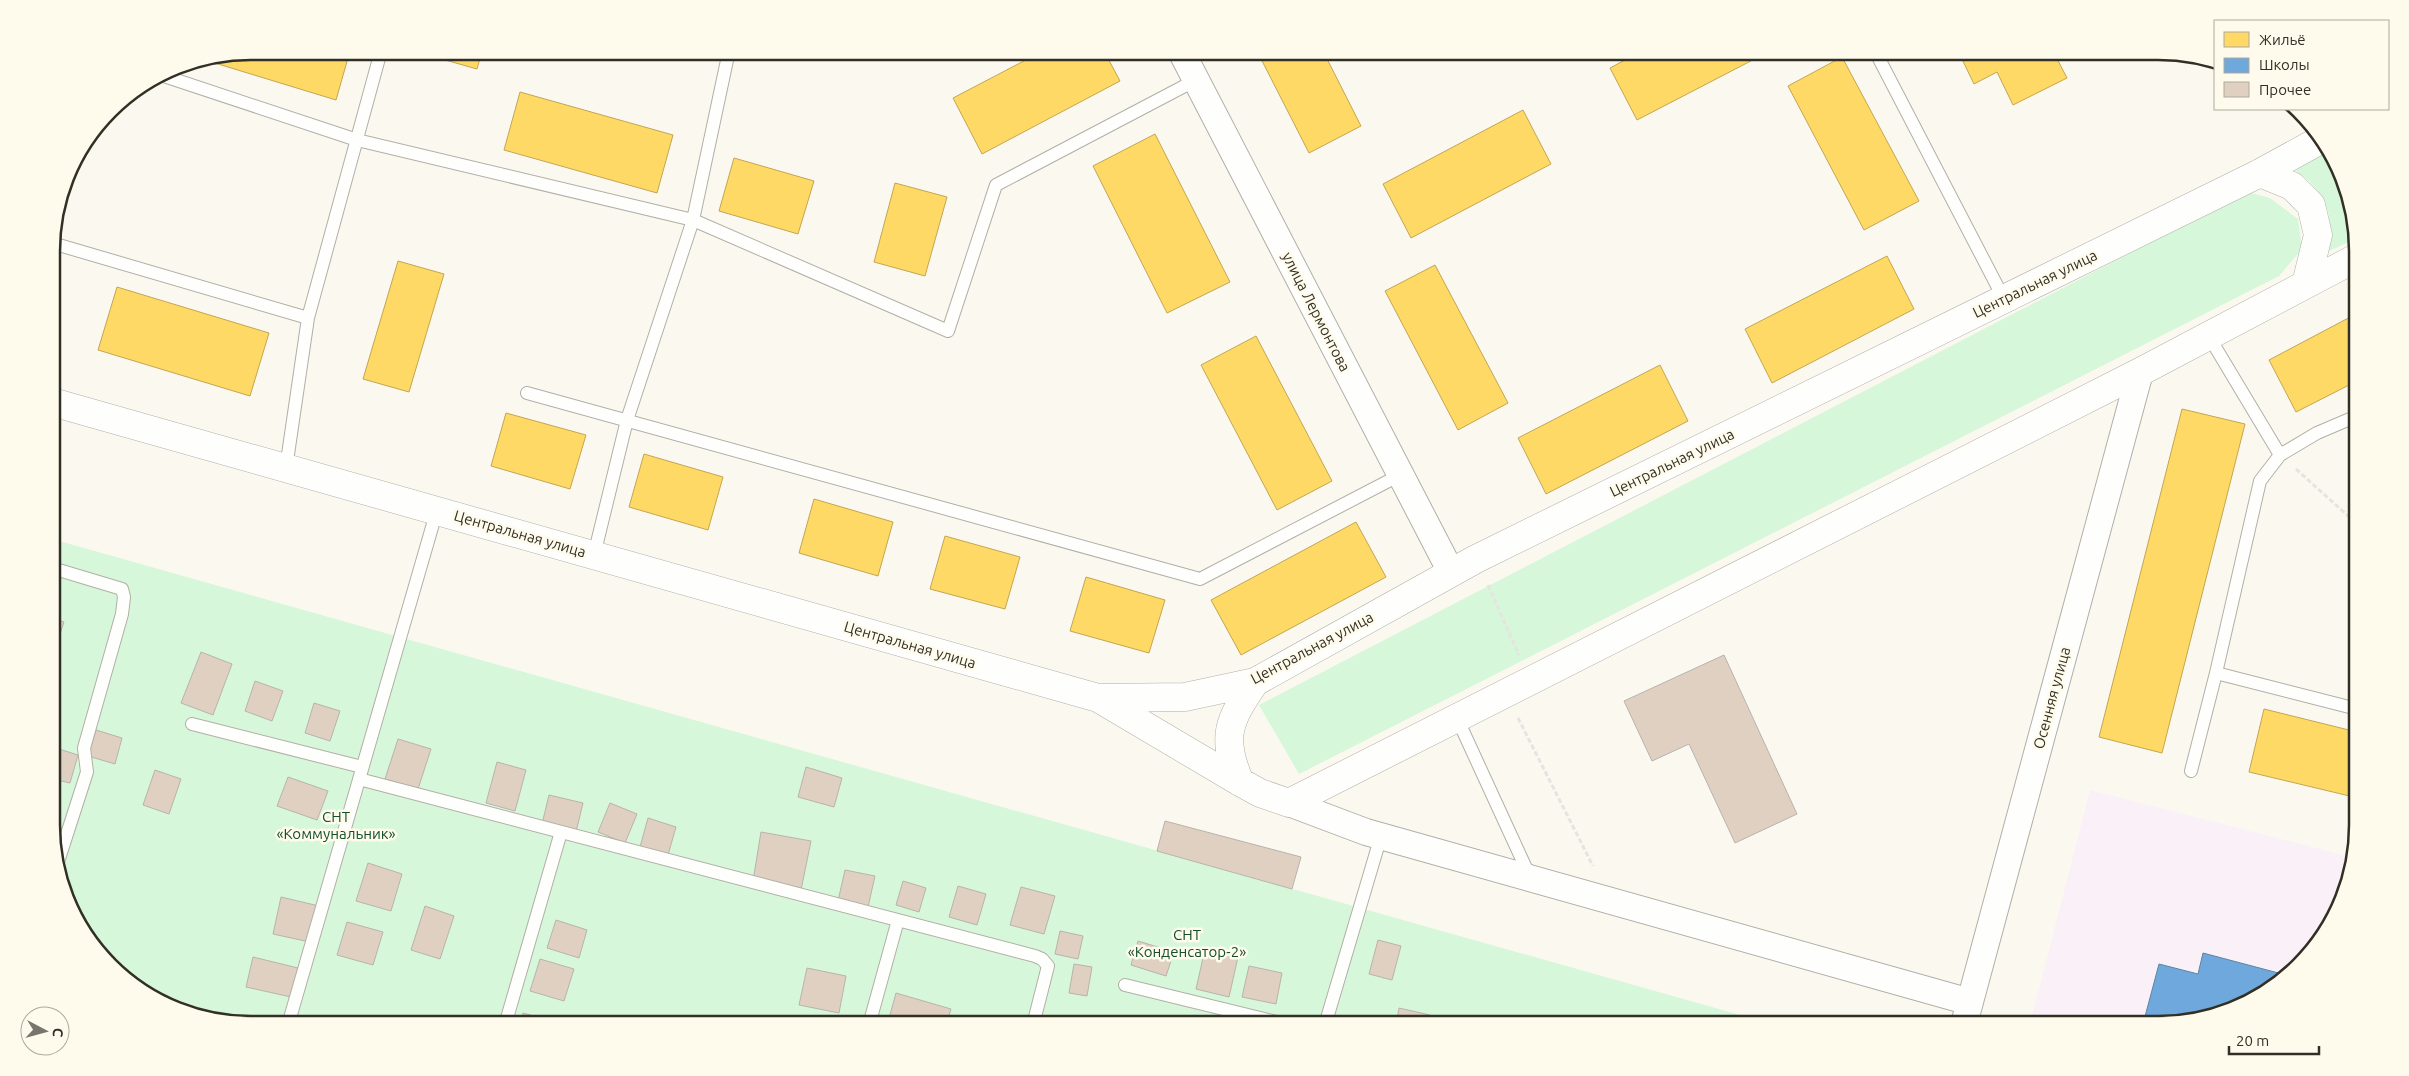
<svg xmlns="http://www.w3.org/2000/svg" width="2409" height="1076" font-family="Ubuntu,sans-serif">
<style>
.education{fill:#faf1f8}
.green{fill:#d6f7d9}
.homes{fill:#ffd966;stroke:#c2a652}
.schools{fill:#6fa8dc;stroke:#5d84a5}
.building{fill:#e0d0c2;stroke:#b8b3ad}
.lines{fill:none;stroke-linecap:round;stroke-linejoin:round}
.lane-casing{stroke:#b2afa7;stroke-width:14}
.street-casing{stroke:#b2afa7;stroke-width:28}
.secondary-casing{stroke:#b2afa7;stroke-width:29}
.path{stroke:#e5e4e1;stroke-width:3;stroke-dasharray:5 2.5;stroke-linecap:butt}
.lane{stroke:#fefefd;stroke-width:12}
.street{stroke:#fefefd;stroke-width:26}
.secondary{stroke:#fefefd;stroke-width:28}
.labels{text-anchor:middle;stroke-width:5;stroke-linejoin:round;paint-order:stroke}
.street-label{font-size:15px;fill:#322f25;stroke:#fffbec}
.park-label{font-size:15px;fill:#134f2a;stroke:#fffbec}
.rim{fill:none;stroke:#322f25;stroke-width:2.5}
</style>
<rect width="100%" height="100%" fill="#fbf8f0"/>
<path class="education" d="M2090,790L2351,857L2343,901L2316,947L2269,991L2222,1014L2171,1024H2030Z"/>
<path class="green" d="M2329,151C2344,177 2356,208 2356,239L2329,251C2334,212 2326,192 2294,169Z
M2248,192L2270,198L2298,219L2302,249L2279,276L1299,774L1259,705Z
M52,539L1772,1024L251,1025L175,1010L130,984L93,947L67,902L53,851Z"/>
<path class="homes" d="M251,51H350L336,100L205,60Z
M413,51H482L477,69Z
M1043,51H1104L1120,81L982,154L953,98Z
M1257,51H1323L1361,126L1309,153Z
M1642,51H1770L1637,120L1610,68Z
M1958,51H2053L2067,78L2013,105L1997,72L1974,84Z
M1842,57L1919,201L1864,230L1788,86Z
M520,92L673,135L657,193L504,150Z
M1523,110L1551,164L1411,238L1383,184Z
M1155,134L1230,282L1167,313L1093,166Z
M734,158L814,181L798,234L719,211Z
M895,183L947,197L925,276L874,262Z
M1887,256L1914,309L1772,383L1745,329Z
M398,261L444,274L409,392L363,379Z
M1435,265L1508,403L1458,430L1385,291Z
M117,287L269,333L250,396L98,350Z
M2356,314L2357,381L2296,412L2269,360Z
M1256,336L1332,481L1277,510L1201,365Z
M1660,365L1688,421L1546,494L1518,438Z
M2182,409L2245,424L2162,753L2099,737Z
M506,413L586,435L570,489L491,466Z
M644,454L723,477L708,530L629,507Z
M814,499L893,522L878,576L799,553Z
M1356,522L1386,577L1241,655L1211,600Z
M945,536L1020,557L1005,609L930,589Z
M1086,577L1165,600L1149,653L1070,631Z
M2264,709L2357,732L2358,798L2249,772Z"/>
<path class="schools" d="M2203,953L2286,975L2269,991L2222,1014L2171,1024H2143L2159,964L2198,974Z"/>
<path class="building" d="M53,619L64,622L53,655Z
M201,652L232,664L213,715L181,703Z
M1724,655L1797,814L1735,843L1689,744L1652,761L1624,701Z
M255,681L283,691L272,721L245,711Z
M314,703L340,711L330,741L305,733Z
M96,730L122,738L115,764L88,756Z
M398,739L431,749L418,789L385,779Z
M59,749L78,755L70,783L53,779V770Z
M497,762L526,770L515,811L486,803Z
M806,767L842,778L834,807L798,797Z
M155,770L181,779L169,814L143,805Z
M288,777L328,791L317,820L277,806Z
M549,795L583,803L576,832L542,824Z
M610,803L637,814L625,843L598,832Z
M648,818L676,827L668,855L640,847Z
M1165,821L1301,857L1292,889L1157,851Z
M761,832L811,841L801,890L753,881Z
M368,863L402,874L391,911L356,901Z
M845,870L875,876L868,907L838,901Z
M903,881L926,888L919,912L896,905Z
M958,886L986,894L977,925L949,917Z
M1021,887L1055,896L1044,934L1010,925Z
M281,897L319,906L310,942L273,934Z
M425,906L454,916L440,959L411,950Z
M556,920L587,930L579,958L547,948Z
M347,922L383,932L373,965L337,955Z
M1060,931L1083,936L1078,959L1055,954Z
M1378,940L1401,946L1392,980L1369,974Z
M1138,941L1174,952L1166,976L1131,965Z
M1205,949L1238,957L1229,997L1196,989Z
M253,957L298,968L291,997L246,987Z
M540,959L574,969L564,1001L530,991Z
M1074,964L1092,967L1087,996L1069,993Z
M1249,966L1282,973L1276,1004L1242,997Z
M807,968L846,976L839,1013L799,1005Z
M896,993L951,1009L946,1025H896L888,1022Z
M1399,1008L1430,1015L1428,1024L1396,1025Z
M523,1013L566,1025H520Z"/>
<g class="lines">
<defs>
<path id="lane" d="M1875,51L2004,299
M161,75L357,140L693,220L948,331L996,185L1196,80
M52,243L308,318
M2208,335L2280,455
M527,393L1200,579L1400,475
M2357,416L2317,433L2280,455L2260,481L2216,673L2357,709
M286,468L308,318L381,51
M594,555L627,420L693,220L729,51
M52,568L122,589L124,597L122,614L84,748L87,772L57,865
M1457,718L1531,879
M192,724L362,767
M2191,771L2216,673
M359,779L1035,956L1042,959L1048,966L1033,1025
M1125,985L1289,1025
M288,1025L437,510
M505,1025L561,832
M869,1025L898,920
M1325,1025L1381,836"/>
<path id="street" d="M1181,51L1451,572
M1289,803L1366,832L1970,1002
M1964,1024L2140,372"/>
<path id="secondary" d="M2260,173L2292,186L2311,205L2318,235L2306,284
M52,402L1098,698L1185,697L1255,682L1476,559L2260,173L2322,139
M1098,698L1240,782L1260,793L1289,803L2140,372L2356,258
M1240,782C1220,737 1229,720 1255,682"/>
</defs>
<use href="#lane" class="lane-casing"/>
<use href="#street" class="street-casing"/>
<use href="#secondary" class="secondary-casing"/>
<path class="path" d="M2296,469L2357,524
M1488,585L1519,655
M1518,718L1593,866"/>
<use href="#lane" class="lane"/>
<use href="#street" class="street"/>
<use href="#secondary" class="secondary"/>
</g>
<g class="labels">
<g class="street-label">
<text transform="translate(2035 284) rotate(-26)" y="5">Центральная улица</text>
<text transform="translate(1316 312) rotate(63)" y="5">улица Лермонтова</text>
<text transform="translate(1672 463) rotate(-26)" y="5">Центральная улица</text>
<text transform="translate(520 534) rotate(16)" y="5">Центральная улица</text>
<text transform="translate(910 645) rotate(16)" y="5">Центральная улица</text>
<text transform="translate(1312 648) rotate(-28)" y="5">Центральная улица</text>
<text transform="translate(2052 698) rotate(-75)" y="5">Осенняя улица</text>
</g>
<g class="park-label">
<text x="336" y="822">СНТ<tspan x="336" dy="17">«Коммунальник»</tspan></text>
<text x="1187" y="940">СНТ<tspan x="1187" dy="17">«Конденсатор-2»</tspan></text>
</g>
</g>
<path d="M0 0H2409V1076H0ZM251 60H2158A191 191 0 0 1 2349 251V825A191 191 0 0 1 2158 1016H251A191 191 0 0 1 60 825V251A191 191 0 0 1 251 60Z" fill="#fffbec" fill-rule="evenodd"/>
<path class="rim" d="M251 60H2158A191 191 0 0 1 2349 251V825A191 191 0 0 1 2158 1016H251A191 191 0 0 1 60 825V251A191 191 0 0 1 251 60Z"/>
<rect x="2214" y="20" width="175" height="90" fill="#fffbec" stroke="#ada99c"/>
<rect x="2224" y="32" width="25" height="15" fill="#ffd966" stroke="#ada99c"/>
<text x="2259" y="45" font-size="15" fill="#322f25">Жильё</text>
<rect x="2224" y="58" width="25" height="15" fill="#6fa8dc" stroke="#ada99c"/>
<text x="2259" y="70" font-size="15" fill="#322f25">Школы</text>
<rect x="2224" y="82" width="25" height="15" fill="#e0d0c2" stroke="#ada99c"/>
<text x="2259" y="95" font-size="15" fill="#322f25">Прочее</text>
<g transform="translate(45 1031) rotate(96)"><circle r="24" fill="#fffbec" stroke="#ada99c"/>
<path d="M0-4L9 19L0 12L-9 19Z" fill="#78756c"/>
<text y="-8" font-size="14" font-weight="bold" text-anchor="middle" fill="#322f25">С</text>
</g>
<path d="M2229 1046v8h90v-8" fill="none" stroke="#322f25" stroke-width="2.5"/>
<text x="2236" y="1046" font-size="15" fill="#322f25" stroke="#fffbec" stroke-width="4" paint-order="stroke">20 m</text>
</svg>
